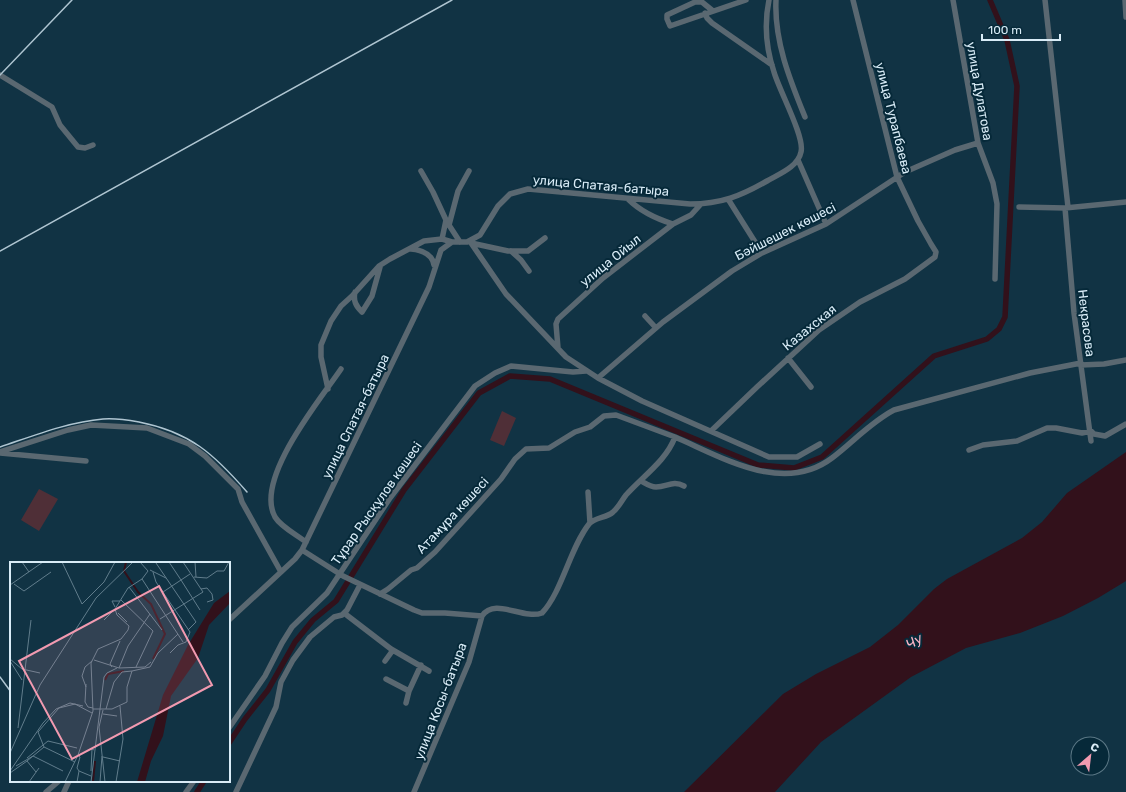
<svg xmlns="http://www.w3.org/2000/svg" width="1126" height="792" font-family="Rubik,sans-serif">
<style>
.green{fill:#4f2f37}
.water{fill:#32111b}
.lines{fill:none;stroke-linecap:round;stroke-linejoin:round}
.canal{stroke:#32111b;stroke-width:5.5}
.street{stroke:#5a6871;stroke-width:5.5}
.rail{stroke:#afc5d1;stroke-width:1.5}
.labels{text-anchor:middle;stroke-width:4;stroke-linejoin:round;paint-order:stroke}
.street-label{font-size:13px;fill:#d9ecf7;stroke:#062939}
.water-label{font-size:14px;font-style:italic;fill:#fab3c4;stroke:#062939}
.inset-river{fill:none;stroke:#32111b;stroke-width:2}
.inset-road{fill:none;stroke:#617d8c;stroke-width:1}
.view{fill:#f29ab0;fill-opacity:0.15;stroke:#f29ab0;stroke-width:2}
.inset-edge{fill:none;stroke:#d9ecf7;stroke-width:2}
</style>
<rect width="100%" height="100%" fill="#134"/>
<path class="green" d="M502,411L516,418L504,446L490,440Z
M39,489L58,499L39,531L21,520Z"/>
<path class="water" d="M1126,452V581L1098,598L1063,616L1020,633L966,648L911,677L821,742L775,792H684L783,694L816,674L870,647L898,625L934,589L947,579L1022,538L1042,522L1067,493Z"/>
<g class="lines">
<path class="canal" d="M229,743L245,719L268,690L295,642L313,620L336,601L404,490L479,393L510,376L550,379L758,465L794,468L822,457L934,356L987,339L999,329L1005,317L1017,86L1007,40L990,0
M197,792L204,781"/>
<path class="street" d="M776,0C774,41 790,80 805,117
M953,0L978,143L993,183L997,204L995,279
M1045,0L1068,207
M1125,0L1126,17
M713,11L702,2H695L667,15V19L670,26L746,0
M705,13L707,18L712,23L772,65
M0,75L52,107L60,125L78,147L85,148L93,145
M798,160L826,224
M421,171L433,192L446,220L442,239
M628,199C640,211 657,219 673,224
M728,199L762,253
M1019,207L1065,208L1126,202
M1065,208L1074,313L1091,441
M447,222L460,242
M449,225L458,191L469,171
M471,243L506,294L566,357L598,378L642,401L769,457H797L820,444
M471,243L508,251H528L545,238
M411,249C421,250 432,253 434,265
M511,251L521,260L529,271
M355,292C353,301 356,306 362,312L372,296L380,267
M645,316L656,328
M558,348L556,324L558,319L603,278L673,224L691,215L701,204
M788,358L811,387
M1081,365L1104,364L1126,360
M598,378L663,322L732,271L762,253L826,224L905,172L955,150L978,143
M328,389L321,357V345L331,321L341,306L352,296L379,266L390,259L424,241L442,239L452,242
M711,431L757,387L819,330L860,302L905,279L935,257L936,252L931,244L918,221L897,177L853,0
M969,450L983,445L1017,441L1047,428H1056L1082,433L1091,431L1094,434L1105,436L1126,424
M0,452L68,430L91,425L147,428L189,444L205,456L238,489L242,502L281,572
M0,453L86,461
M641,481C645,483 650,487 656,487C667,487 673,480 684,486
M588,492L590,523
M306,542C297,535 281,527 275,517C254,479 320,400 341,369
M302,550L343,576L414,610L422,613H445L482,616
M380,594L388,589L411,570L417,568L435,552L501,479L515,459L526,449L549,448L575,432L590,427L604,416L616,415L675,437
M344,613L391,649L429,671
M229,620L295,559L302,550L429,287L441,250L452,242H467L480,235L498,206L510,194L528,189L690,204C721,204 741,196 767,181C779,174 798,167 801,152C805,137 779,90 774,72C766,48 764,24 769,0
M385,661L393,650
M386,679L409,691L421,665
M406,703L409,691
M229,728L265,676L282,643L292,627L327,593L390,498L475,386L495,373L511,366L573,372L586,371
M46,792L59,781
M64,792L69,781
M186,792L194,781
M236,792L276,707L281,682L293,660L310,637L334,617L342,615L347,610L360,585
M414,792L469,662L482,616C495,597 523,620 542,613C562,592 570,548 589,524C595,517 607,518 613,512C619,507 622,500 626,495C643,476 666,461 675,437C722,457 783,495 832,458C853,442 871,422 894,410L1030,373L1081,363"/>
<path class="rail" d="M0,75L72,0
M0,251L452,0
M0,447C33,436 68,422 103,419C115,418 128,420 139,422C190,432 214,454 247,492
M0,677L11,692"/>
</g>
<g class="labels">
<g class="street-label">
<text transform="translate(980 91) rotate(80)" y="5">улица Дулатова</text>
<text transform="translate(894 118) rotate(76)" y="5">улица Турапбаева</text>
<text transform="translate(601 185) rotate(5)" y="5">улица Спатая-батыра</text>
<text transform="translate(785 231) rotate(-27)" y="5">Бәйшешек көшесі</text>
<text transform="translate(610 260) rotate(-39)" y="5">улица Ойыл</text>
<text transform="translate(1087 323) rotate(83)" y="5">Некрасова</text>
<text transform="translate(809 327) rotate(-39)" y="5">Казахская</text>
<text transform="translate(355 416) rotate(-64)" y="5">улица Спатая-батыра</text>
<text transform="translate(376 503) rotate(-55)" y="5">Тұрар Рысқұлов көшесі</text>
<text transform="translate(452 515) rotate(-47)" y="5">Атамұра көшесі</text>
<text transform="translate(440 701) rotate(-69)" y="5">улица Косы-батыра</text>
</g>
<g class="water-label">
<text transform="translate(914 641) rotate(-31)" y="5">Чу</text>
</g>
</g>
<g transform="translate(10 562)">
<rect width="220" height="220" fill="#134"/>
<path d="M220,29V41L199,63L188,96L161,134L153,174L141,199L135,220H127L153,133L178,83L204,41Z" fill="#32111b"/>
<path class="inset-river" d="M116,0L114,9L128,30L141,42L155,72L143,97M95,118L98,112L114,109M83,220L85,199"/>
<path class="inset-road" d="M12,0L19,10M52,0L72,42L94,20L105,0M159,0L171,18M185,0L186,15M146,1L186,60L178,68M140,8L156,16M143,10L146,20L180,70L176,80L168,83L160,91M184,15L197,16L207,9H214L219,0M132,17L156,54M171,18L190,48M4,22L14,29L41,10M0,23L33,0M119,25L152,68M191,27L197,26L202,32L203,38L197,40M153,30L180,12M111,38L143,69L126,105M105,45L102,39H110M108,51L117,60M156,54L173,80M150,57L193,30L173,0M94,58L105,47M0,97L12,107L30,111M84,98L109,106L135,105L141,100M0,99L12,118M102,105L100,102L110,79M109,106L118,84L140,52M76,122L75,140L78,145L83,146M76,125L72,114L75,105L82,99M83,147H102L117,140V125L122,109L140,105L148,91L168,72M96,147L104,120L112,110L122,109M93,148L89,165L95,220M93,152L107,154M8,166L21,58M34,185L28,170L49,146L65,142L82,151M34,185L65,200M0,191L30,123L86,36L123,0M93,195L110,199M17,196L38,179L67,186M6,204L23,194L53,209M0,209L33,161L46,147L60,141L73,144M69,209L81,214M81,209L82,187L84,188M26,210L17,199L34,185M0,211L17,199M19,220L29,206M55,220L68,193L83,149L81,101L88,87L111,77L118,68L119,64L107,53L105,47L118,26L132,17L138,9L130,0M67,220L69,209L67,206L70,195L68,193M81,220L94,115L97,111L107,106M90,220L92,194M106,220L113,177L110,144"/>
<path class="view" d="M149,24L202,123L62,197L9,99Z"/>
<rect width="220" height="220" class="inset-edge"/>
</g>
<g transform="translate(1090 756) rotate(28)"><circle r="19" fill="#062939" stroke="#5a7785"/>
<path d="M0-3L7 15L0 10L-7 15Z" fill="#f29ab0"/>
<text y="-6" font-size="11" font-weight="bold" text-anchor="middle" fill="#d9ecf7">С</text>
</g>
<path d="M982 34v6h78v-6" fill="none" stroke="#d9ecf7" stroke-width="2"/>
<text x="988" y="34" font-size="12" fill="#d9ecf7" stroke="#062939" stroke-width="3" paint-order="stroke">100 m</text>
</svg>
